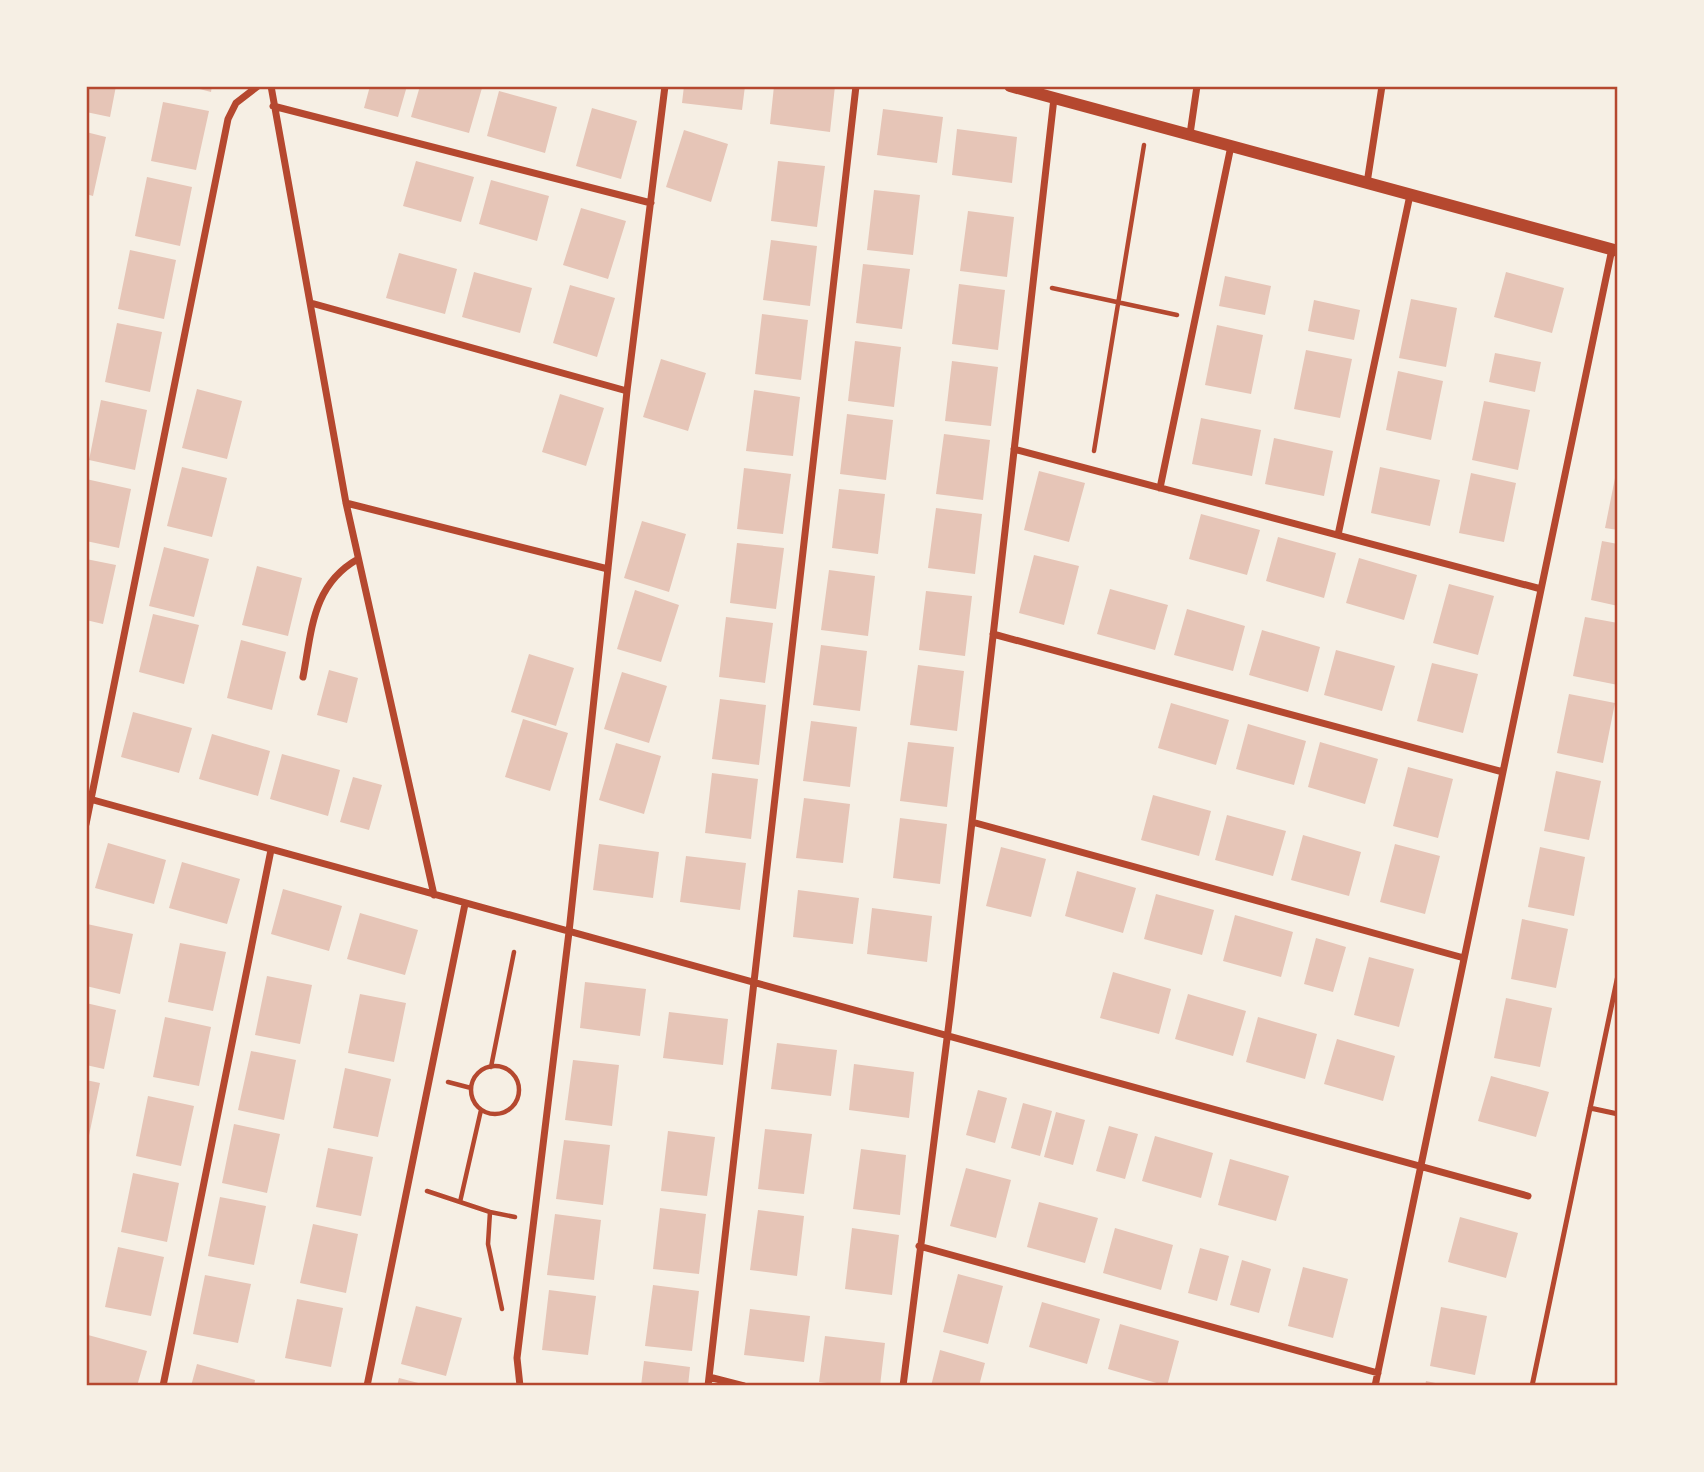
<svg xmlns="http://www.w3.org/2000/svg" width="1704" height="1472" font-family="Signika,sans-serif">
<style>
.building{fill:#e6c5b7}
.lines{fill:none;stroke-linecap:round;stroke-linejoin:round}
.path{stroke:#b5482f;stroke-width:4.5}
.service{stroke:#b5482f;stroke-width:5}
.minor{stroke:#b5482f;stroke-width:7}
.tertiary{stroke:#b5482f;stroke-width:12}
.neatline{fill:none;stroke:#b5482f;stroke-width:2.5}
</style>
<rect width="100%" height="100%" fill="#f6efe4"/>
<path class="building" d="M86,86H116L110,117L86,112Z
M188,86H212L211,92Z
M370,86H407L398,117L364,108Z
M420,86H472L482,88L469,133L411,117Z
M684,86H745L742,110L682,103Z
M774,86H835L830,132L770,124Z
M499,91L557,107L545,153L487,136Z
M163,102L209,111L196,170L151,161Z
M592,108L637,121L621,179L576,166Z
M883,109L943,117L937,163L877,155Z
M957,129L1017,137L1012,183L952,175Z
M684,130L728,144L711,202L666,187Z
M86,132L106,137L93,196L86,194Z
M416,161L474,177L461,222L403,206Z
M778,161L825,166L817,227L771,221Z
M147,177L192,187L180,246L135,236Z
M491,180L549,196L537,241L479,224Z
M874,190L920,195L913,255L867,250Z
M581,208L626,221L608,279L563,265Z
M968,211L1014,217L1007,277L960,271Z
M771,240L817,246L810,306L763,300Z
M130,250L176,260L164,319L118,309Z
M399,253L457,269L445,314L386,298Z
M863,264L910,269L902,329L856,323Z
M474,272L532,288L520,333L462,317Z
M1506,272L1564,288L1552,333L1494,317Z
M1225,276L1271,286L1265,315L1219,306Z
M959,284L1005,290L998,350L952,344Z
M570,285L615,298L597,357L553,343Z
M1411,299L1457,308L1446,367L1399,358Z
M1314,300L1360,310L1354,340L1308,331Z
M762,314L808,320L801,380L755,374Z
M117,323L162,332L150,392L105,382Z
M1217,325L1263,335L1251,394L1205,385Z
M855,341L901,347L894,407L848,401Z
M1306,350L1352,359L1340,418L1294,409Z
M1495,353L1541,362L1535,392L1489,382Z
M661,359L706,373L688,431L643,417Z
M952,361L998,367L991,426L945,421Z
M1398,371L1443,381L1431,440L1386,430Z
M197,389L242,401L227,459L182,448Z
M754,390L800,397L793,456L746,451Z
M560,394L604,408L586,466L542,452Z
M101,400L147,410L135,470L89,460Z
M1484,401L1530,410L1518,470L1472,460Z
M847,414L893,420L886,480L840,474Z
M1201,418L1261,430L1252,476L1192,464Z
M944,434L990,440L983,500L936,494Z
M1274,438L1333,451L1324,496L1265,484Z
M182,467L227,478L212,537L167,526Z
M1380,467L1440,480L1430,526L1371,513Z
M744,468L791,474L783,534L737,529Z
M1617,468H1618V530L1605,528Z
M1039,471L1085,483L1069,542L1024,530Z
M1471,473L1516,483L1504,542L1459,533Z
M86,479L131,489L119,548L86,541Z
M839,489L885,494L878,554L832,548Z
M936,508L982,514L975,574L928,568Z
M1201,514L1260,530L1247,575L1189,559Z
M642,521L686,534L669,592L624,578Z
M1278,537L1336,553L1324,598L1266,581Z
M1602,541L1618,544V606L1591,600Z
M737,543L784,548L776,609L730,603Z
M164,547L209,559L194,617L149,606Z
M1034,555L1079,566L1064,625L1019,613Z
M1359,558L1417,575L1404,620L1346,603Z
M86,559L116,565L103,624L86,620Z
M257,566L302,578L288,636L242,625Z
M829,570L875,576L868,636L821,630Z
M1449,584L1494,596L1478,655L1433,643Z
M1110,589L1168,605L1155,650L1097,634Z
M635,590L679,605L661,662L617,649Z
M926,591L972,596L965,656L919,650Z
M1187,609L1245,626L1233,671L1174,655Z
M153,614L199,625L184,684L139,672Z
M726,617L773,623L765,683L719,677Z
M1585,617L1618,623V685L1573,676Z
M1262,630L1320,647L1308,692L1249,675Z
M241,640L286,652L272,710L227,698Z
M821,645L867,651L860,711L813,705Z
M1336,650L1395,666L1382,711L1324,695Z
M529,654L574,668L556,726L511,712Z
M1432,663L1478,674L1463,733L1417,721Z
M918,665L964,671L957,731L910,725Z
M329,670L358,678L347,723L317,715Z
M622,672L667,686L649,743L604,729Z
M1569,694L1615,703L1603,763L1557,753Z
M720,699L766,705L759,765L712,759Z
M1171,703L1229,720L1216,765L1158,748Z
M133,712L192,728L179,773L121,757Z
M523,719L568,733L550,791L505,777Z
M811,721L857,727L850,787L803,781Z
M1248,724L1306,741L1294,785L1236,769Z
M212,734L270,751L258,796L199,779Z
M908,742L954,747L947,807L900,801Z
M1320,742L1378,759L1365,804L1308,787Z
M616,743L661,756L644,814L599,800Z
M282,754L340,770L328,816L270,799Z
M1408,767L1453,779L1438,838L1393,826Z
M1556,771L1601,781L1589,840L1544,831Z
M712,773L758,779L751,839L705,833Z
M353,777L382,785L369,830L340,822Z
M1153,795L1211,811L1199,856L1141,840Z
M804,798L850,804L843,863L796,858Z
M1227,815L1286,831L1273,876L1215,860Z
M900,818L947,824L940,884L893,878Z
M1303,835L1361,852L1349,896L1291,880Z
M108,843L166,860L154,904L95,888Z
M599,844L659,852L653,898L593,890Z
M1395,844L1440,856L1425,914L1380,902Z
M1001,847L1046,859L1031,917L986,906Z
M1540,847L1585,857L1574,916L1528,907Z
M686,856L746,863L740,910L680,902Z
M182,862L240,879L227,924L169,908Z
M1077,871L1136,888L1123,933L1065,916Z
M283,889L342,906L329,951L271,934Z
M798,890L859,898L853,944L793,937Z
M1156,894L1214,910L1202,955L1144,939Z
M872,908L932,916L927,962L867,954Z
M360,913L418,930L405,975L347,959Z
M1235,915L1293,932L1281,977L1223,961Z
M1522,919L1568,929L1556,988L1511,979Z
M87,924L133,934L120,994L86,986Z
M1316,938L1346,947L1333,992L1304,984Z
M180,943L226,952L213,1011L168,1002Z
M1369,957L1414,969L1399,1027L1354,1015Z
M1113,972L1171,989L1159,1034L1100,1018Z
M267,976L312,985L300,1044L255,1035Z
M585,982L646,989L640,1036L580,1028Z
M360,994L406,1003L394,1062L348,1053Z
M1188,994L1246,1011L1233,1056L1175,1039Z
M1506,998L1552,1008L1540,1067L1494,1058Z
M86,1003L116,1010L104,1069L86,1065Z
M669,1012L728,1019L723,1065L663,1058Z
M165,1017L211,1027L199,1086L153,1077Z
M1258,1017L1317,1034L1305,1079L1246,1062Z
M1337,1039L1395,1056L1383,1101L1324,1084Z
M777,1043L837,1050L831,1096L771,1089Z
M251,1051L296,1060L284,1120L238,1110Z
M573,1060L619,1065L612,1126L565,1120Z
M854,1064L914,1072L909,1118L849,1110Z
M345,1068L391,1079L378,1137L333,1128Z
M1491,1076L1549,1092L1536,1137L1478,1121Z
M86,1080L100,1083L87,1145H86Z
M978,1090L1007,1098L995,1143L966,1135Z
M148,1096L194,1106L181,1166L136,1156Z
M1023,1103L1052,1111L1040,1156L1011,1148Z
M1056,1112L1085,1120L1073,1165L1044,1157Z
M234,1124L280,1134L267,1193L222,1183Z
M1109,1126L1138,1134L1125,1179L1096,1171Z
M765,1129L812,1134L804,1194L758,1189Z
M668,1131L715,1137L707,1196L661,1191Z
M1155,1136L1213,1153L1201,1198L1142,1181Z
M564,1140L610,1145L603,1205L556,1199Z
M328,1148L373,1157L361,1216L316,1207Z
M861,1149L906,1155L900,1215L853,1209Z
M1230,1159L1289,1176L1276,1221L1218,1205Z
M966,1168L1011,1180L996,1238L950,1226Z
M133,1173L179,1183L167,1242L121,1232Z
M220,1197L266,1206L254,1265L208,1256Z
M1039,1202L1098,1218L1085,1263L1027,1247Z
M660,1208L706,1214L699,1274L653,1269Z
M758,1210L804,1216L797,1276L750,1270Z
M555,1214L601,1220L594,1280L547,1275Z
M1460,1217L1518,1233L1506,1278L1448,1262Z
M313,1224L358,1234L346,1293L300,1283Z
M852,1228L899,1235L892,1295L845,1289Z
M1115,1228L1173,1245L1161,1290L1103,1273Z
M118,1247L164,1257L151,1316L105,1307Z
M1200,1248L1229,1256L1217,1301L1188,1293Z
M1242,1260L1271,1269L1259,1313L1230,1305Z
M1303,1267L1348,1279L1333,1338L1288,1326Z
M958,1274L1003,1286L988,1344L943,1332Z
M205,1275L251,1284L238,1343L193,1334Z
M653,1285L699,1291L692,1351L645,1346Z
M549,1290L596,1296L588,1355L542,1350Z
M297,1299L343,1308L331,1367L285,1358Z
M1042,1302L1100,1319L1087,1364L1029,1347Z
M416,1306L462,1318L446,1376L401,1364Z
M1441,1307L1487,1316L1475,1375L1430,1366Z
M750,1309L810,1316L804,1362L744,1355Z
M1120,1324L1179,1341L1167,1386L1108,1369Z
M88,1335L147,1351L137,1386H99L86,1383V1343Z
M825,1336L885,1343L880,1386H852L819,1382Z
M940,1350L985,1363L979,1386H931Z
M644,1361L690,1367L688,1386H641Z
M197,1364L255,1380L254,1386H191Z
M399,1378L426,1385V1386H397Z
M1426,1381L1445,1385V1386H1425Z"/>
<g class="lines">
<path class="path" d="M1052,288L1177,315
M1094,451L1144,145
M471 1090a24 24 0 1 1 48 0a24 24 0 1 1-48 0Z
M491,1067L514,952
M448,1082L471,1088
M427,1191L490,1212L515,1217
M460,1202L481,1110
M490,1212L488,1244L502,1309"/>
<path class="service" d="M1590,1108L1618,1114
M1532,1386L1618,975"/>
<path class="minor" d="M271,86L346,503L434,895
M273,106L651,203
M1190,134L1197,86
M1367,183L1382,86
M311,303L627,391
M1014,449L1541,589
M1160,488L1231,146
M346,503L608,569
M1338,535L1410,195
M993,634L1503,772
M303,677C312,630 312,585 358,559
M86,798L1528,1196
M972,822L1464,958
M86,824L228,119L236,103L258,86
M919,1246L1378,1373
M709,1377L744,1386
M163,1386L271,850
M367,1386L465,904
M520,1386L517,1358L569,932L627,391L665,86
M708,1386L856,86
M903,1386L951,1007L1054,98
M1375,1386L1612,249"/>
<path class="tertiary" d="M1010,86L1618,251"/>
</g>
<rect width="1704" height="1472" fill="none" stroke="#f6efe4" stroke-width="175"/>
<rect x="88" y="88" width="1528" height="1296" class="neatline"/>
</svg>
